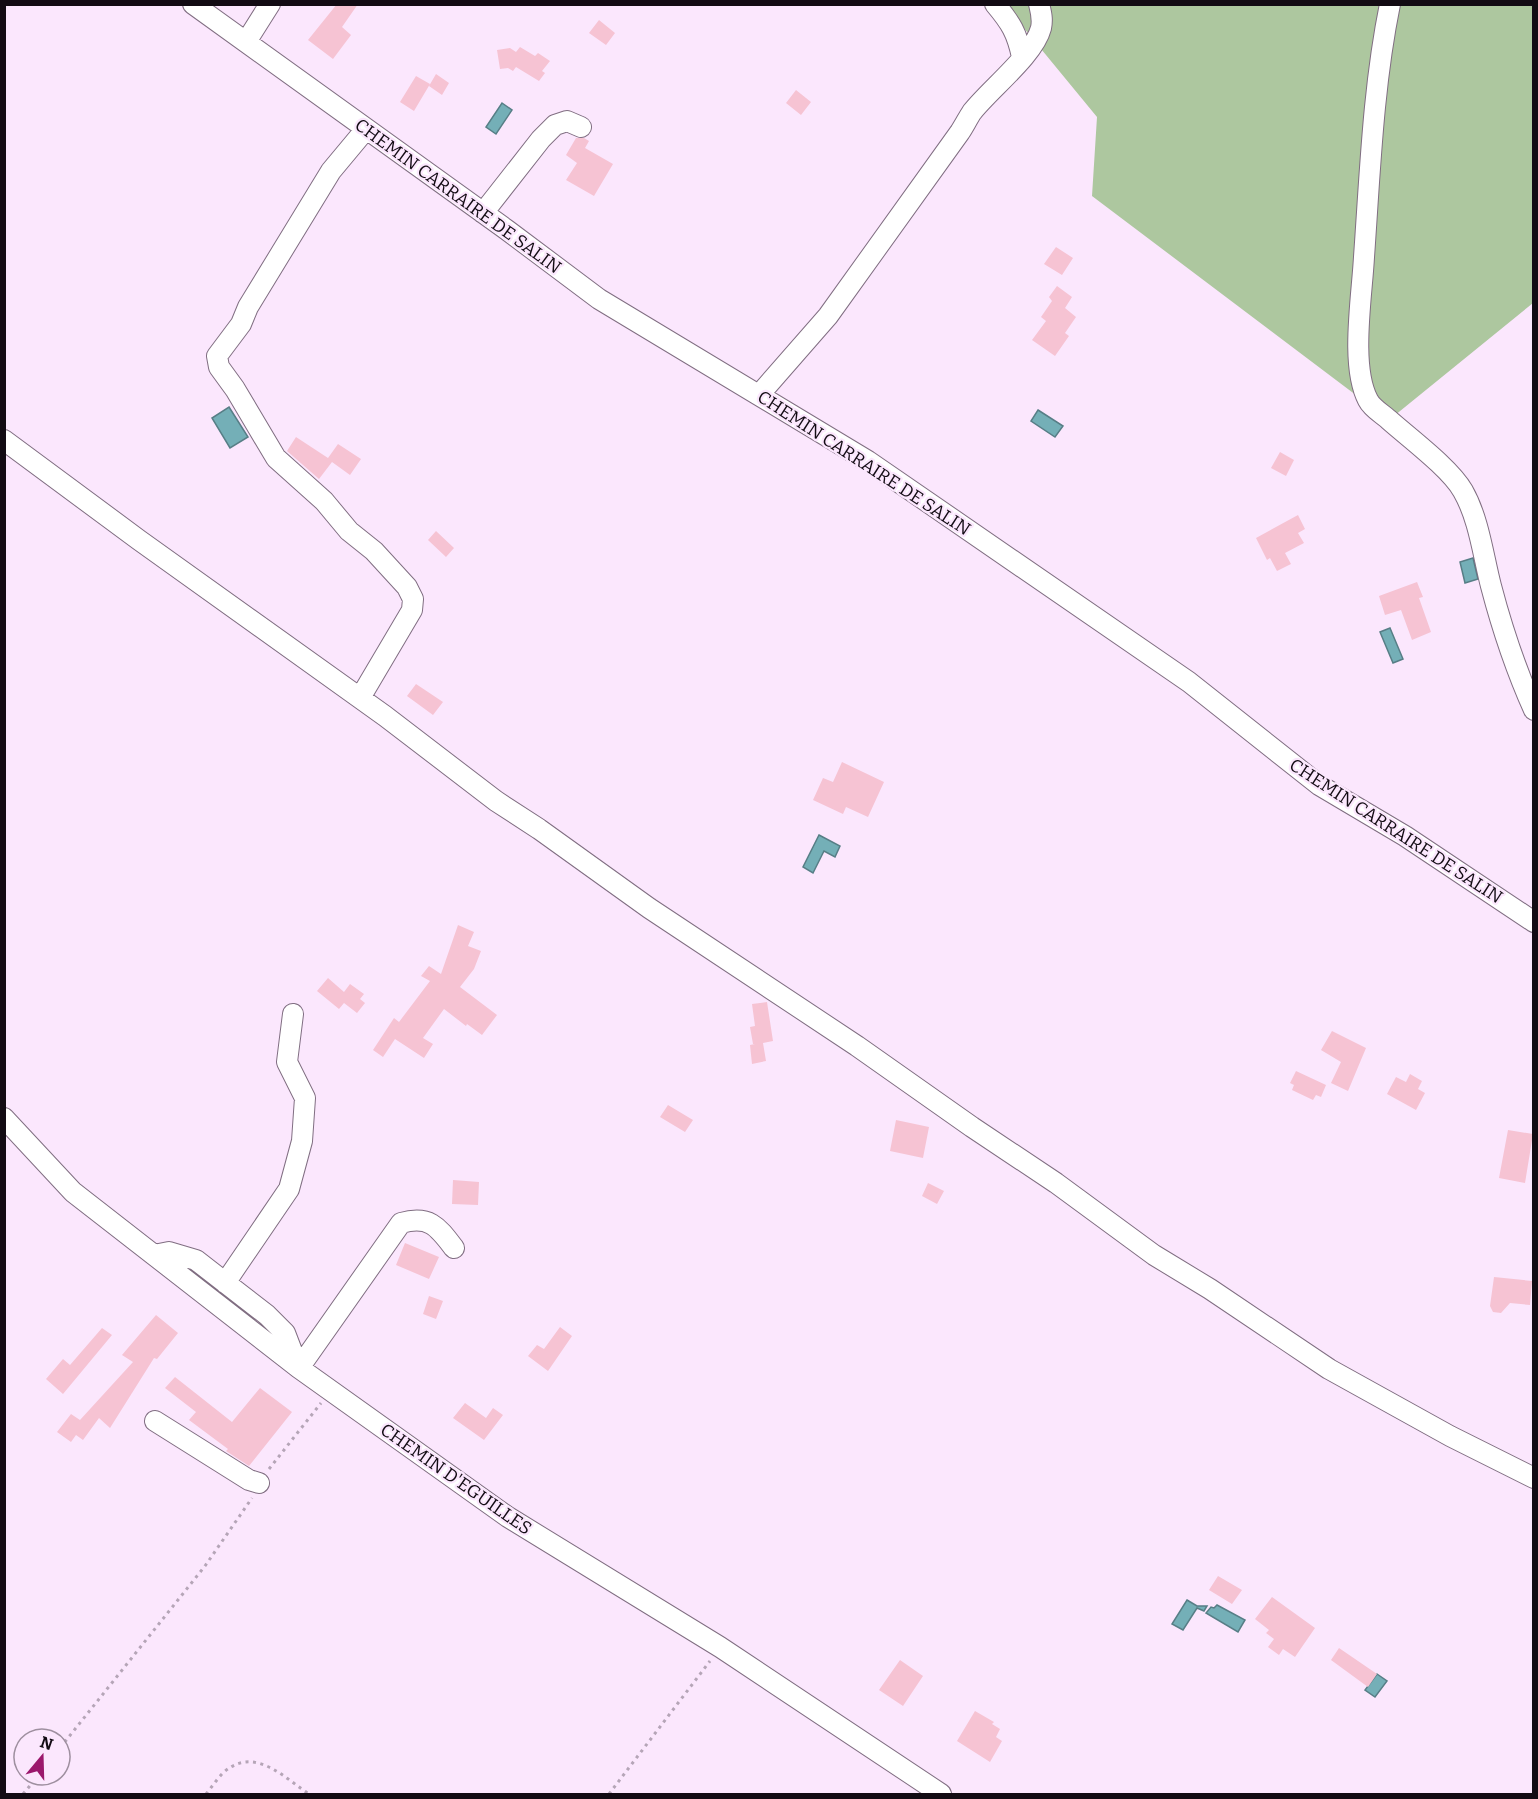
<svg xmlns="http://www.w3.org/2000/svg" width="1538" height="1799" font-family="Bitter,serif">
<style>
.forest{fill:#adc79f}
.water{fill:#74afb7;stroke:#577e86;stroke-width:1.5}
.building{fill:#f6c3d3}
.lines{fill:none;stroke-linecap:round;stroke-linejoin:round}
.minor-casing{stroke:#806e82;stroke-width:22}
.path{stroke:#b5a5b7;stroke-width:3;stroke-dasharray:3 4.5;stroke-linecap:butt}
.minor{stroke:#fff;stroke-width:20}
.labels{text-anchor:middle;stroke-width:4.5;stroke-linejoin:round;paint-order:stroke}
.street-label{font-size:18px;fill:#120b13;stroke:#fbe7fd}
</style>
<rect width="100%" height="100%" fill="#fbe7fd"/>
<path class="forest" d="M1005,5H1533V303L1389,420L1092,196L1097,117Z"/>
<path class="water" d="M502,103L512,110L496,134L486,127Z
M229,407L248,437L230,448L212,418Z
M1038,410L1063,426L1055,437L1031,421Z
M1473,558L1478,579L1465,583L1460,562Z
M1390,628L1403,659L1393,663L1380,632Z
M819,835L840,846L835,857L824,851L813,873L803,867Z
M1187,1600L1197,1606H1207L1204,1611L1197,1608L1183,1630L1172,1624Z
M1217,1605L1245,1620L1238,1632L1206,1613L1211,1607L1214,1608Z
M1377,1674L1387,1681L1375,1697L1365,1690Z"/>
<path class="building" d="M337,4H358L342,27L351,35L333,59L308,40Z
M599,20L615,33L606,45L589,33Z
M520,47L535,56L538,53L550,61L542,71L545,73L539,81L516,67L513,71L508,68L500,69L497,50L510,48L516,52Z
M436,74L449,83L442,95L429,86Z
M416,76L430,84L414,111L400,102Z
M796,90L811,102L801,115L786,103Z
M576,138H584L589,141L585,148L613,164L594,196L566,180L577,163L566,155Z
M1056,247L1073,258L1062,275L1044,264Z
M1057,286L1072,297L1065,308L1076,317L1065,333L1069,336L1055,356L1032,340L1046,321L1041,317L1052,301L1049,297Z
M296,437L328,458L338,444L361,459L350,475L332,462L319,479L287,451Z
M1280,452L1294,460L1286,476L1271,468Z
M1298,515L1305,529L1298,533L1304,543L1285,553L1291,564L1277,571L1270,558L1267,560L1256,538Z
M436,531L454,548L446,557L428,540Z
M1417,582L1423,597L1419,598L1431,632L1412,640L1401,610L1385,615L1379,596Z
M416,684L443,702L433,715L407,696Z
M842,762L884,782L868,817L846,807L843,814L813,800L823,778L833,782Z
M458,925L474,932L468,946L481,951L474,969L460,987L497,1015L482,1035L467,1024L466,1026L444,1009L423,1038L433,1044L424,1058L395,1039L383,1057L373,1050L394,1018L399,1022L430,981L421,976L429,966L441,974Z
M328,978L344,992L350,984L364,994L360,999L365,1003L357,1013L344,1003L339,1009L317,991Z
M767,1002L773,1041L763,1043L766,1061L752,1064L750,1045L755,1044H753L750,1027L755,1026L752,1004Z
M1332,1031L1366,1048L1348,1091L1331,1083L1341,1062L1321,1050Z
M1296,1071L1326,1085L1321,1097L1316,1095L1313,1100L1292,1090L1294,1085L1290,1083Z
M1410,1074L1422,1081L1418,1089L1425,1093L1416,1110L1387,1094L1396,1077L1406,1082Z
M668,1105L693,1120L685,1132L660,1117Z
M896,1120L929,1127L923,1158L890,1151Z
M1508,1130L1533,1134L1525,1183L1499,1178Z
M453,1180L479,1182L478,1205L452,1204Z
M928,1183L944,1191L937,1204L922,1196Z
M405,1243L439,1257L429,1279L396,1265Z
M1494,1277L1532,1281L1530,1305L1510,1303L1501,1313L1493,1312L1490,1306Z
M429,1296L443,1301L436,1319L423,1314Z
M156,1315L178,1333L157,1359L154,1358L110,1428L99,1418L83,1440L76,1435L71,1442L57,1432L71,1414L80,1420L133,1362L122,1355Z
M560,1327L572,1336L548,1371L528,1356L537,1345L544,1349Z
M102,1328L112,1335L63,1394L46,1379L63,1359L70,1365Z
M175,1377L232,1422L260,1388L292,1412L249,1466L226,1451L228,1449L189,1420L196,1412L165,1388Z
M465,1403L486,1418L493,1408L503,1415L484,1440L453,1418Z
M1218,1576L1242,1590L1232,1604L1209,1590Z
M1272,1597L1315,1628L1295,1657L1283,1649L1279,1655L1268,1647L1274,1639L1266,1633L1269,1630L1255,1619Z
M1339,1648L1377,1674L1368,1687L1331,1660Z
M900,1660L923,1676L903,1706L879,1690Z
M975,1711L994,1722L992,1724L1000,1729L996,1737L1002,1741L990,1762L957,1741Z"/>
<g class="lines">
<defs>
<path id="minor" d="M193,4L507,230L599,299L868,461L1189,682L1319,785L1405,836L1534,922
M995,4C1011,23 1017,33 1022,57
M1390,4C1373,87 1370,173 1364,257C1362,296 1350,366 1368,400C1372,408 1381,413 1388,419C1408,437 1450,468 1463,491C1479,519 1483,555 1491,586C1502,628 1516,670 1534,710
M246,42L270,4
M483,213L541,139L555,125L567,121L581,127
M759,395L828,316L960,132C964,126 968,118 972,112C990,89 1034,55 1041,28C1043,19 1041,12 1039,4
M4,440L139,540L385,716L496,801L539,829L649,908L857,1046L972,1127L1056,1183L1154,1255L1210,1289L1329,1369L1450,1436L1534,1478
M360,698L412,610L413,599L407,587L374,551L349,531L324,501L276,458L235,389L219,367L217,356L241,324L248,307L331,171L366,129
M4,1118L73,1192L299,1368L508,1517L720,1647L941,1794
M154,1255L169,1252L196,1260L267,1315L285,1333L298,1367
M225,1283L289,1189L302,1141L305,1098L287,1062L293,1014
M299,1368L401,1223C430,1215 438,1227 454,1248
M155,1421L249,1480L259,1483"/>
</defs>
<use href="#minor" class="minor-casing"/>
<path class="path" d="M269,1469L321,1403
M60,1748L205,1566L252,1498
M23,1794L39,1775
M206,1794C213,1786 221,1772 231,1767C259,1750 286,1779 309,1794
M609,1794L710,1661"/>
<use href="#minor" class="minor"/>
</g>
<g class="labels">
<g class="street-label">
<text transform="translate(458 196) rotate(36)" y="6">CHEMIN CARRAIRE DE SALIN</text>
<text transform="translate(864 463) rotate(33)" y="6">CHEMIN CARRAIRE DE SALIN</text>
<text transform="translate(1396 831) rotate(33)" y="6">CHEMIN CARRAIRE DE SALIN</text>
<text transform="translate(456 1479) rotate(35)" y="6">CHEMIN D'EGUILLES</text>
</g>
</g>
<rect width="1538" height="1799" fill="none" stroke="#120b13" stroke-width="12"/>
<g transform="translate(42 1757) rotate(19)"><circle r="28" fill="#fbe7fd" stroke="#9e8f9f" stroke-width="1.5"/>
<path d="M0-4.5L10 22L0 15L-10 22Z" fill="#9b186c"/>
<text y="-9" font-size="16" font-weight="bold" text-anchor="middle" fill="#120b13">N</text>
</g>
</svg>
